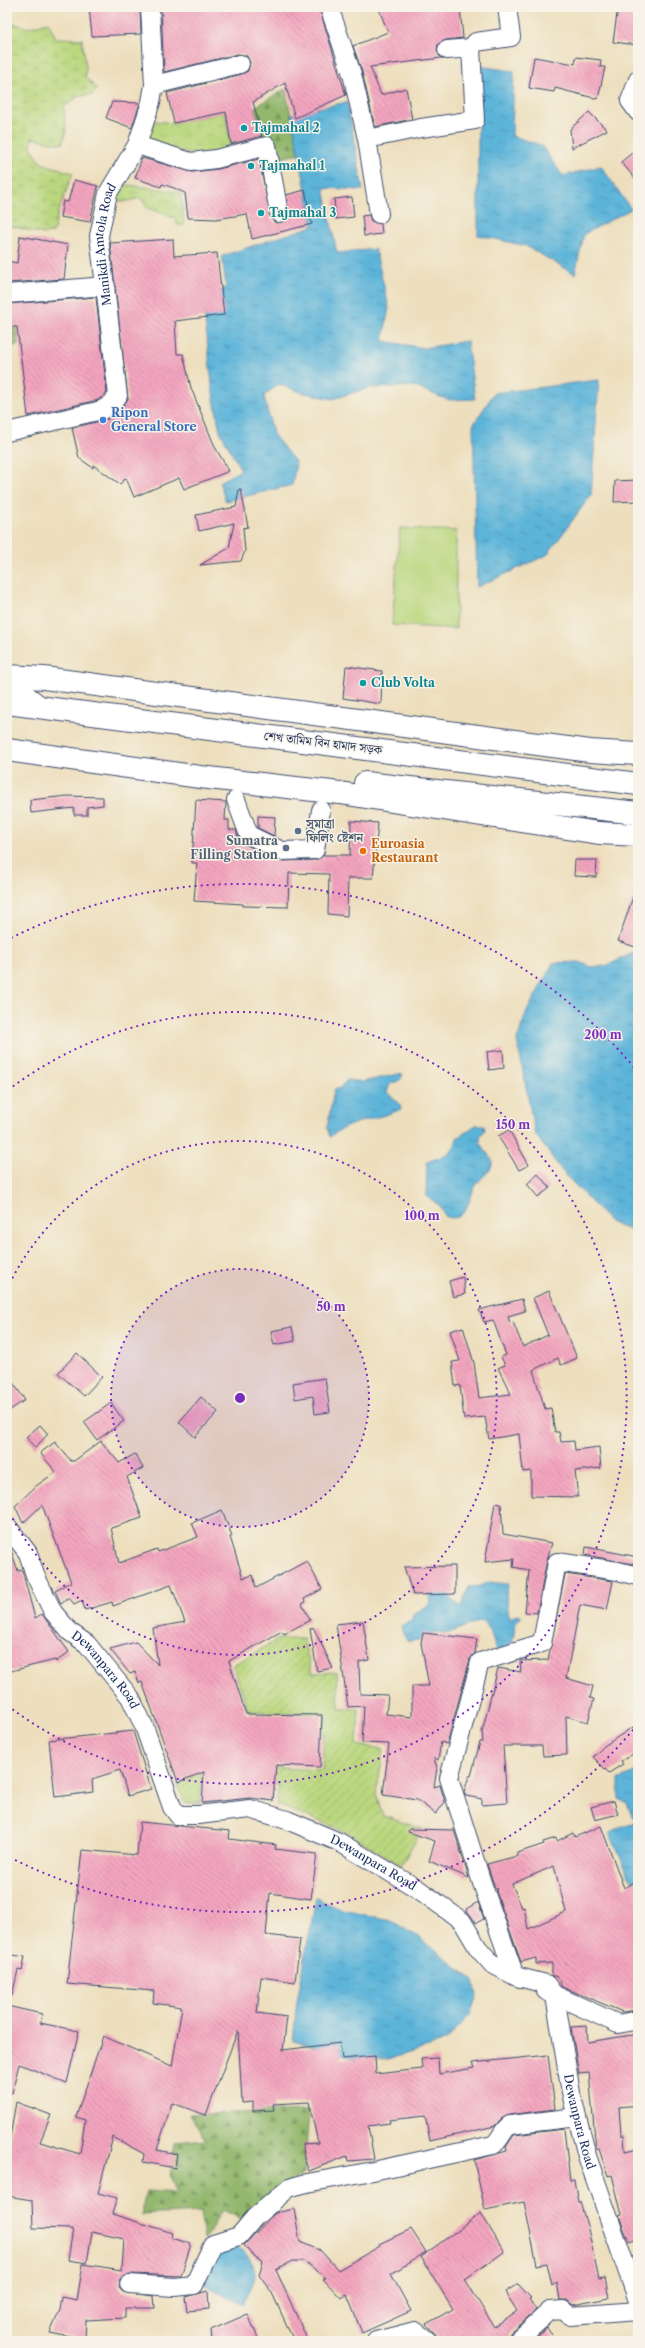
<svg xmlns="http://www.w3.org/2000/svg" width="645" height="2348" font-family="'Libre Caslon Text','Noto Serif Bengali',serif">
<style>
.grass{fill:url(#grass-tufts);stroke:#6a836e}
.forest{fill:url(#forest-firs);stroke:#577466}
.wetland{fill:url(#wetland-marsh);stroke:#6a836e}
.park{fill:#bad77e;stroke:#6a836e}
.garden{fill:url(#garden-furrows);stroke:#6a836e}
.water{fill:url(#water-ripples);stroke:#3c729c}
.building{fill:url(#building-back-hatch);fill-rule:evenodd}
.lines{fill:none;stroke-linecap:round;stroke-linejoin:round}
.minor-casing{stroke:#3a496c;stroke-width:20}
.major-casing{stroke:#3a496c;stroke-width:24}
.minor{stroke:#fff;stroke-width:18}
.major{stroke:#fff;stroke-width:22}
.ring{fill:none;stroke:#7b2cbf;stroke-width:2;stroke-dasharray:2 4}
.culture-dot{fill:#0f9aa8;stroke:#f7f3e8;stroke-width:1.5}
.shop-dot{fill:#3f7fe0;stroke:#f7f3e8;stroke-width:1.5}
.service-dot{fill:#5c6f8a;stroke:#f7f3e8;stroke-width:1.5}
.food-dot{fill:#e8710a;stroke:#f7f3e8;stroke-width:1.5}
.labels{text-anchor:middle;stroke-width:3;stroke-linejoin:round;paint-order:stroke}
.culture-label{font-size:12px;font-weight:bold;fill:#0d838f;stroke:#f7f3e8;text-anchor:start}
.street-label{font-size:12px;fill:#1b2f5e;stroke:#f7f3e8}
.shop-label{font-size:12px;font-weight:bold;fill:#366cbe;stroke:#f7f3e8;text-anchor:start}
.service-label{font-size:12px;font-weight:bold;fill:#4e5e75;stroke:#f7f3e8;text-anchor:start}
.food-label{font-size:12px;font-weight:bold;fill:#c56008;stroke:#f7f3e8;text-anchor:start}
.centre{fill:#7b2cbf;stroke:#f7f3e8;stroke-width:2}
.ring-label{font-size:12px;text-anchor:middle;font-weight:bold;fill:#7b2cbf;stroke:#f7f3e8;stroke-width:3;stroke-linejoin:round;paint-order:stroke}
</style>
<defs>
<pattern id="grass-tufts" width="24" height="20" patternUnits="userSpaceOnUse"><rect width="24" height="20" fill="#bad77e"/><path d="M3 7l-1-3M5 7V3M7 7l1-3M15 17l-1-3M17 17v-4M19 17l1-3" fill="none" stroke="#9fb96f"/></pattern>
<pattern id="forest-firs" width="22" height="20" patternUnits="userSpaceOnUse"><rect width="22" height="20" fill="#93b86d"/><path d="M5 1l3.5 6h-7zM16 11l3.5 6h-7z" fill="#77965d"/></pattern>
<pattern id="wetland-marsh" width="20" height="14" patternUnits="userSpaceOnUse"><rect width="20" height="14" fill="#bad77e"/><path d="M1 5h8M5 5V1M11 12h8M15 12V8" fill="none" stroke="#9fb96f"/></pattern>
<pattern id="garden-furrows" width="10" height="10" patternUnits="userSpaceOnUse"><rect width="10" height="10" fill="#bad77e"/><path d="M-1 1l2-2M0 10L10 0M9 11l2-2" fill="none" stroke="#9fb96f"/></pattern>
<pattern id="water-ripples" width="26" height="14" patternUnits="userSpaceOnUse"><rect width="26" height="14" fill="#5cb4d9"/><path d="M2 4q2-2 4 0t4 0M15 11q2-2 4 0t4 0" fill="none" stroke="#4b93b3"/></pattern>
<pattern id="building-back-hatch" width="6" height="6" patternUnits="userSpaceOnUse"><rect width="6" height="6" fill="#f4a5bf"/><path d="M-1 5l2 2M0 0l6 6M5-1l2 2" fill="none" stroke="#c5879e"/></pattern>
</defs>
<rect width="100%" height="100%" fill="#f7f3e8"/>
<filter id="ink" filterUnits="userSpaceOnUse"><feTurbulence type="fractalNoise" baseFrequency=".025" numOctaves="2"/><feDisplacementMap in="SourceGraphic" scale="8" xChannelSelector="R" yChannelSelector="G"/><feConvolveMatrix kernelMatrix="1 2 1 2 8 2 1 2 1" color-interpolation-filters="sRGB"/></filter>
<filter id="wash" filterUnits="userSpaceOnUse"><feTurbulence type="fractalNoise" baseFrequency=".012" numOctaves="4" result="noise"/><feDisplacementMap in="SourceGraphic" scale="16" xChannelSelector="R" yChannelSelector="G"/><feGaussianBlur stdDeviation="0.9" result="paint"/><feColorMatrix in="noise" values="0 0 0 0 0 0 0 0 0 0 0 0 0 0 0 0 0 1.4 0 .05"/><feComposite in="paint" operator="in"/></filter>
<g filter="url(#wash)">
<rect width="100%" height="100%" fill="#eddfbd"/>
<path class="grass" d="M225,112L231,150L203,156L145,145L155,121L174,123Z"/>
<path class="forest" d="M285,89L300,153L275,160L264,143L255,107Z
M27,327L29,339L17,342L18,345L7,347V329Z
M309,2111L304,2174L243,2220L223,2210L204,2240L200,2212L141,2215L146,2191L177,2193L170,2177L175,2142L207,2139L189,2114Z"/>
<path class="wetland" d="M7,21L28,28L48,22L56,38L82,39L86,68L85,77L97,89L92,95L79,96L64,107L66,131L62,144L32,138L31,147L41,163L73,173L58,212L53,233L43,234L7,225Z
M121,184L181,192L184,225H177L175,218L147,208L141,198L123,202L114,198Z"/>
<path class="park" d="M400,528L456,531V629L392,625Z"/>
<path class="garden" d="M279,1639H303L312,1673L337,1672L339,1709H359L357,1745L384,1749L376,1794L383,1816L423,1829L401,1865L346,1832L276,1804L279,1785L202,1775L200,1803H185L178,1785L201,1771L235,1766L322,1770L325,1714L248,1711L233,1665Z"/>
<path class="water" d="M478,66L514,71L512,136L541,145L563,176L601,166L631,209L584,234L575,274L526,246L478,235Z
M347,102L363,190L324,188L337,253L375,249L389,307L383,341L424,348L467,341L475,399L448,400L413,386L369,388L333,399L301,392L278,384L264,396L273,434L296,463L292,485L226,501L219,482L241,470L220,431L213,394L204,312L226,286L222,256L313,226L291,114Z
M599,380L591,495L547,555L477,587L473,425L494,393Z
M631,954H638V1216L632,1231L610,1222L563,1172L535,1134L517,1040L526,1013L553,963L580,962L591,967L606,966Z
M398,1074L403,1075L400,1080L390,1084L387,1092L400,1104L401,1109C378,1120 349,1120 330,1137L327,1128L334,1090L340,1088L347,1080L362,1082Z
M476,1125H484L485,1130L480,1136L481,1145L493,1161C490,1174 484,1174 477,1184C470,1193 470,1207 461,1215C456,1219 451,1218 446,1217L439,1205L426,1196L427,1162C442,1156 453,1156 457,1138Z
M489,1582L509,1584L506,1593L509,1618L520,1614L521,1617L516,1622L512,1643L496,1652L491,1632L484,1622L479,1621L449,1633L433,1632L419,1640L408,1641L403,1634L401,1626L411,1621L414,1613L430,1605L429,1596L431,1589L443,1587L453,1601L461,1607L469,1587L481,1586Z
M638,1769V1817L633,1818L627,1804L619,1799V1779L631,1775Z
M638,1822V1883H632L610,1834L616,1829Z
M316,1898L339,1909L390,1920L418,1937L474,1981L477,1995L470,2015L446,2040L432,2046L389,2059L356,2058L293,2041L297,2001Z
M230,2244C242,2248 255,2260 255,2275C255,2283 246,2296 243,2304L202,2283L219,2250Z"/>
<g id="blocks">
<path class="building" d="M89,7H140L141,34L92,36Z
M161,7H319L346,95L295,118L285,83L253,102L262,136L231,144L226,112L174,123L167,93L242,74L248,71L250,62L247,56L238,54L164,72Z
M378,7H460L463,38L446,40L438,44L437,51L441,58L370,67L381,95L406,88L412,119L375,127L362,72L353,46L388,32Z
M618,7H638V45L613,42Z
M534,57L575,64L576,57L601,60L600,67H605L598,99L555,88L554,92L529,88Z
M112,102L140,103L132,128L106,118Z
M589,112L607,130L572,148L570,129Z
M638,148V182L621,162Z
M142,158L192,172L218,169L259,159L271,219L276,223L286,221L289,212L286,195L305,190L312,224L252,239L247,214L216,219L188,218L185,193L174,188L162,184L161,187L135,178Z
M74,180L98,186L90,222L60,217L63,201L68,202Z
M352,197L354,217L336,219L334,199Z
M369,215L371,221L381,224L382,234L364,236L362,216Z
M20,236L68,245L64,279L7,283V261L17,263Z
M173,239L174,256L217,253L224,315L175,321L177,354H183L191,388L215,447L229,471L184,489L179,478L134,497L126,478L120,484L93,465V468L79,458L72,428L108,419L119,411L128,399L110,243Z
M96,297L107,393L98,400L28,416L17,327H7V304Z
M638,480V501L614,502L615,481Z
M239,489H241L248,527L243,528L245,551L241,561L200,565L229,548L234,523L199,531L196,515L236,507Z
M346,666L382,671L381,704L343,698Z
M67,796L103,797V805L87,807V815H74V808L31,813L30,800Z
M196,800L226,802L225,820H229V830H236L239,839L244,844L282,861L315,860L324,855H350L351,821L378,823L373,878H348L347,916L328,914L329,874L289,873L288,907L243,906V904L194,901L197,863H192Z
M258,816L275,817L274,836L258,828Z
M575,860H597L596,877L574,876Z
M636,888H638V948L618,941Z
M503,1050L504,1068L489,1070L487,1052Z
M509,1130L529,1165L519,1170L498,1136Z
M538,1174L550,1188L538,1197L527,1184Z
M463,1277L465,1294L453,1297L449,1281Z
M549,1291L577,1358L561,1365L558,1358L533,1370L545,1409L551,1408L555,1432H559L561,1442L574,1441L575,1450L599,1447L601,1468L575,1471L578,1497L531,1496V1471L523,1472L519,1434L489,1439L485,1417L464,1419L460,1385L455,1386L452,1362L460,1361L450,1331L463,1327L474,1363L479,1398L511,1394L498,1368L505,1365L501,1357L506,1355L493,1320L484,1322L479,1310L522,1299L525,1311L508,1316L510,1323L513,1322L523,1347L548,1335L533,1298Z
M292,1327L295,1341L274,1345L271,1331Z
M77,1353L102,1377L84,1396L58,1373Z
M7,1374L25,1400L7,1412Z
M325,1378L330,1412L315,1414L313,1396L295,1399L293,1383Z
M201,1397L218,1412L195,1437L179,1422Z
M111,1403L124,1421L97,1440L84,1422Z
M40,1425L48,1434L35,1448L26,1437Z
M101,1441L119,1463L135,1454L143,1468L127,1477L142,1518L111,1528L119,1563L157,1549L158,1552L198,1537L192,1523L222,1510L232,1536L230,1537L243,1578L253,1575L256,1588L307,1561L322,1589L304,1599L306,1602L302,1604L310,1620L284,1634L282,1631L229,1661L246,1714L322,1715L320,1767L276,1765L273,1801L250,1798L202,1803L204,1772L178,1782L142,1682L139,1683L135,1672L130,1674L110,1649L136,1642L158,1665L153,1628L185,1622L171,1585L113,1606L112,1602L85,1610L82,1600L74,1604L69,1598L61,1604L55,1590L71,1582L42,1505L23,1523L15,1506L36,1486L56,1472L40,1453L55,1442L71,1461H74Z
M495,1503L501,1504L503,1534L552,1543L547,1560L537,1613L525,1612L529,1570L513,1567L514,1559L485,1562Z
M7,1547H10L18,1571L22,1570L35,1618L42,1614L69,1652L56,1662L55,1660L7,1672Z
M586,1547L638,1557V1565L585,1555Z
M455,1566V1594L413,1595L404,1567Z
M565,1574L613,1581L607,1610L580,1605L566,1678L593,1686L590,1698L594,1699L588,1722L566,1716L567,1755L543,1756L542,1746H503L507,1803L482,1805V1799L466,1796L464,1792L469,1776H471L480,1742H483L482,1732L498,1668L521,1672L520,1661L548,1660Z
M363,1621L369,1660L359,1662L360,1694L388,1695L386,1714L412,1717V1686H429L421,1643L423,1633L477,1639L475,1653L470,1659L447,1744L441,1742L438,1760L434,1758L437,1768L434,1787L440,1785L445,1802L436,1814L417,1800L383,1795L389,1744L362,1743L364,1706L348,1707L336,1624Z
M313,1627L333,1668L317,1671L310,1629Z
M633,1727L638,1735V1751L621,1761L623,1764L609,1773L593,1757L604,1746Z
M133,1731L151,1789L128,1796L120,1770L92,1779L93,1792L55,1797L49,1740Z
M614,1801L618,1814L595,1820L591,1807Z
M140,1822L230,1831L229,1839L276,1845L275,1849L317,1854L311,1899L270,1893L266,1935L300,1939L295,1982L261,1977L257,2013L287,2017L283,2050L340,2043L342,2059L375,2056L376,2074L422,2069L421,2059L438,2058L439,2074L474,2068L472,2063L548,2055L555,2109L509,2115L501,2119L495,2126L430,2141L425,2116L389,2120L390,2123L368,2126L374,2159L348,2161L347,2156L309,2171L304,2159L303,2144L318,2143L309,2102L273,2104L274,2110L253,2111V2102L242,2103L238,2030L206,2115L172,2103L157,2150L177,2154L175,2168L143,2162L144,2154L113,2137L98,2193L117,2198L112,2214L173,2233L172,2238L191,2244L181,2276L130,2274L120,2279L119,2288L123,2292L154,2296L155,2308H125V2318L86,2320L85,2340L50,2333L60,2310L62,2297L77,2300L83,2264L122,2270L124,2239L92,2232L87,2263L68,2260L73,2229L33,2228L32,2200L7,2196V2155L16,2102L51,2115L40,2142L80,2154L85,2120L76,2117L103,2036L172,2066L182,2007L153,2003L154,1991L67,1984L82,1850L137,1855Z
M601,1826L624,1888L638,1879V2010L623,2012L562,1987L557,1976H552V1963L536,1964V1958L521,1962L496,1891L498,1889L495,1888L487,1864L517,1856V1853L544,1844L543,1842L556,1838L557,1841L573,1833L575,1837ZM554,1866L566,1912L528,1929L524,1907L522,1908L512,1884Z
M409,1829L454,1830L469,1878L429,1861L435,1841L408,1832Z
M478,1902L484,1919L476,1923L466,1909Z
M7,1954L25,1957L22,1971L18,1970L12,1996L7,1995Z
M7,2006L42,2014L40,2023L79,2031L67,2083L19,2064L12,2093L7,2092Z
M587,2026L588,2042L638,2034V2105L619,2107L621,2135H624L625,2151L638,2148V2239L629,2242L619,2216L622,2215L612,2175L608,2176L599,2149H596L589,2073L579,2074L571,2027Z
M564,2129L570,2181L574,2180L578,2202H580L588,2229L599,2279L605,2278L609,2298L573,2305L567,2300H560L557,2282L552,2285L547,2263L537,2265L524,2202L485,2210L474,2160L507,2151L506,2147L514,2135Z
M294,2209L300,2242L321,2251L338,2270L380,2246L379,2244L411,2229L426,2252L391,2274L411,2311L362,2333L347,2295L341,2298L323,2279L326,2278L304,2261H293L276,2270L308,2341H294L272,2293L259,2274L263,2262L251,2254L244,2245L275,2213Z
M481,2213L504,2252L465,2279L494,2327L517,2311L505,2292L518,2284L531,2298L529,2299L536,2310L510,2333L507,2341H438V2337L426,2324L453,2309L421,2257Z
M208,2291L209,2309L187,2311L185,2297Z
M248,2314L259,2341H212L211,2330Z
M547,2328L556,2341H533Z"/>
</g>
</g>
<g filter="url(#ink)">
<use href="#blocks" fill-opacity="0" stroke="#3a496c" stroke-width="1"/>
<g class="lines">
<defs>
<g id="minor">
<path d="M329,7L352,74L367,139L379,214"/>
<path d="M471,48L476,42L511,37L507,7"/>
<path d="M638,80L630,101L638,112"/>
<path d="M154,85L240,64"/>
<path d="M367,139L421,128L475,120L471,48L447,50"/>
<path d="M137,145L191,162L216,159L267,146L279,213"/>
<path d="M7,294L106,286"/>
<path id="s1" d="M7,432L102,410L111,404L118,396L99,236L108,193L137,145L151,102L154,85L150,7"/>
<path d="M7,680L44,708"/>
<path d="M236,800L249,835L282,851L315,850L321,810"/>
<path id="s2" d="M7,1526L28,1553L35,1575L53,1612L70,1632L87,1644L130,1697L144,1726L172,1807L178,1815H198L250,1809L287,1820L339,1842L418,1889L462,1921L478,1948L492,1964L515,1976L546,1984L555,1996L571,2093L587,2156L638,2301"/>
<path d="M520,1978L515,1976L482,1883L449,1778L480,1662L542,1643L557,1562L618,1571L638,1576"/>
<path d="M546,1991L618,2024L638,2020"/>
<path d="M129,2284L175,2287L194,2285L213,2244L239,2236L255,2217L289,2188L302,2184L373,2171L493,2145C501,2140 502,2130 510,2125L577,2117"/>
<path d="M376,2341L415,2331L428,2341"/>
<path d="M517,2341L550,2311L563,2310L570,2316L638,2311"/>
</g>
<path id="major" d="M7,676L44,678L590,751L638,754
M7,703L638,784
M7,750L200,777L340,793L599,833L638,835
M365,783L638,813"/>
</defs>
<use href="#minor" class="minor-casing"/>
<use href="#major" class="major-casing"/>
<use href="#minor" class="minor"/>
<use href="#major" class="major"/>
</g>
</g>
<circle cx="240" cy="1398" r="129" fill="#7b2cbf" fill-opacity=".12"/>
<g class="ring">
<circle cx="240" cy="1398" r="129"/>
<path d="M7 1289A257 257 0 1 1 7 1507"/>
<path d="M8 1090A386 386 0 1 1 8 1706"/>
<path d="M637 1725A514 514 0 0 1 11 1858M11 938A514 514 0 0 1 637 1071"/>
</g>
<g class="culture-dot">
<circle cx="244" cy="128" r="4"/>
<circle cx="251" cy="166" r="4"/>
<circle cx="261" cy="213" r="4"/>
<circle cx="363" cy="683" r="4"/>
</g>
<circle class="shop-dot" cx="103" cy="420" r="4"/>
<g class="service-dot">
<circle cx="298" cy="831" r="4"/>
<circle cx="286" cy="848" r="4"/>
</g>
<circle class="food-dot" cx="363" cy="851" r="4"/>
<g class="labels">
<g class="culture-label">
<text x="252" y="132">Tajmahal 2</text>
<text x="259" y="170">Tajmahal 1</text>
<text x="269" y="217">Tajmahal 3</text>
<text x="371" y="687">Club Volta</text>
</g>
<g class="street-label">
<text dy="4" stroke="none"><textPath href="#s1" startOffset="272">Manikdi Amtola Road</textPath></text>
<text transform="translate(323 743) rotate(7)" y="4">শেখ তামিম বিন হামাদ সড়ক</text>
<text dy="4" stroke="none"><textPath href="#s2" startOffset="177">Dewanpara Road</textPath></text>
<text dy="4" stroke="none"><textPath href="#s2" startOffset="549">Dewanpara Road</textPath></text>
<text dy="4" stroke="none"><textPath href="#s2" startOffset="909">Dewanpara Road</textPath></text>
</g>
<g class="shop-label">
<text x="111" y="417">Ripon<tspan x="111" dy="14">General Store</tspan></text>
</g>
<g class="service-label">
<text x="306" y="828">সুমাত্রা<tspan x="306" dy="14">ফিলিং ষ্টেশন</tspan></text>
<text x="278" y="845" text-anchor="end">Sumatra<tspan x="278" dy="14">Filling Station</tspan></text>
</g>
<g class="food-label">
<text x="371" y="848">Euroasia<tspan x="371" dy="14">Restaurant</tspan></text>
</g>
</g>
<circle cx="240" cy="1398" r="6" class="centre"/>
<g class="ring-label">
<text x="603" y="1039">200 m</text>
<text x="513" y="1129">150 m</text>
<text x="422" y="1220">100 m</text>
<text x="331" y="1311">50 m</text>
</g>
<rect width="645" height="2348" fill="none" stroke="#f7f3e8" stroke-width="24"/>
</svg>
